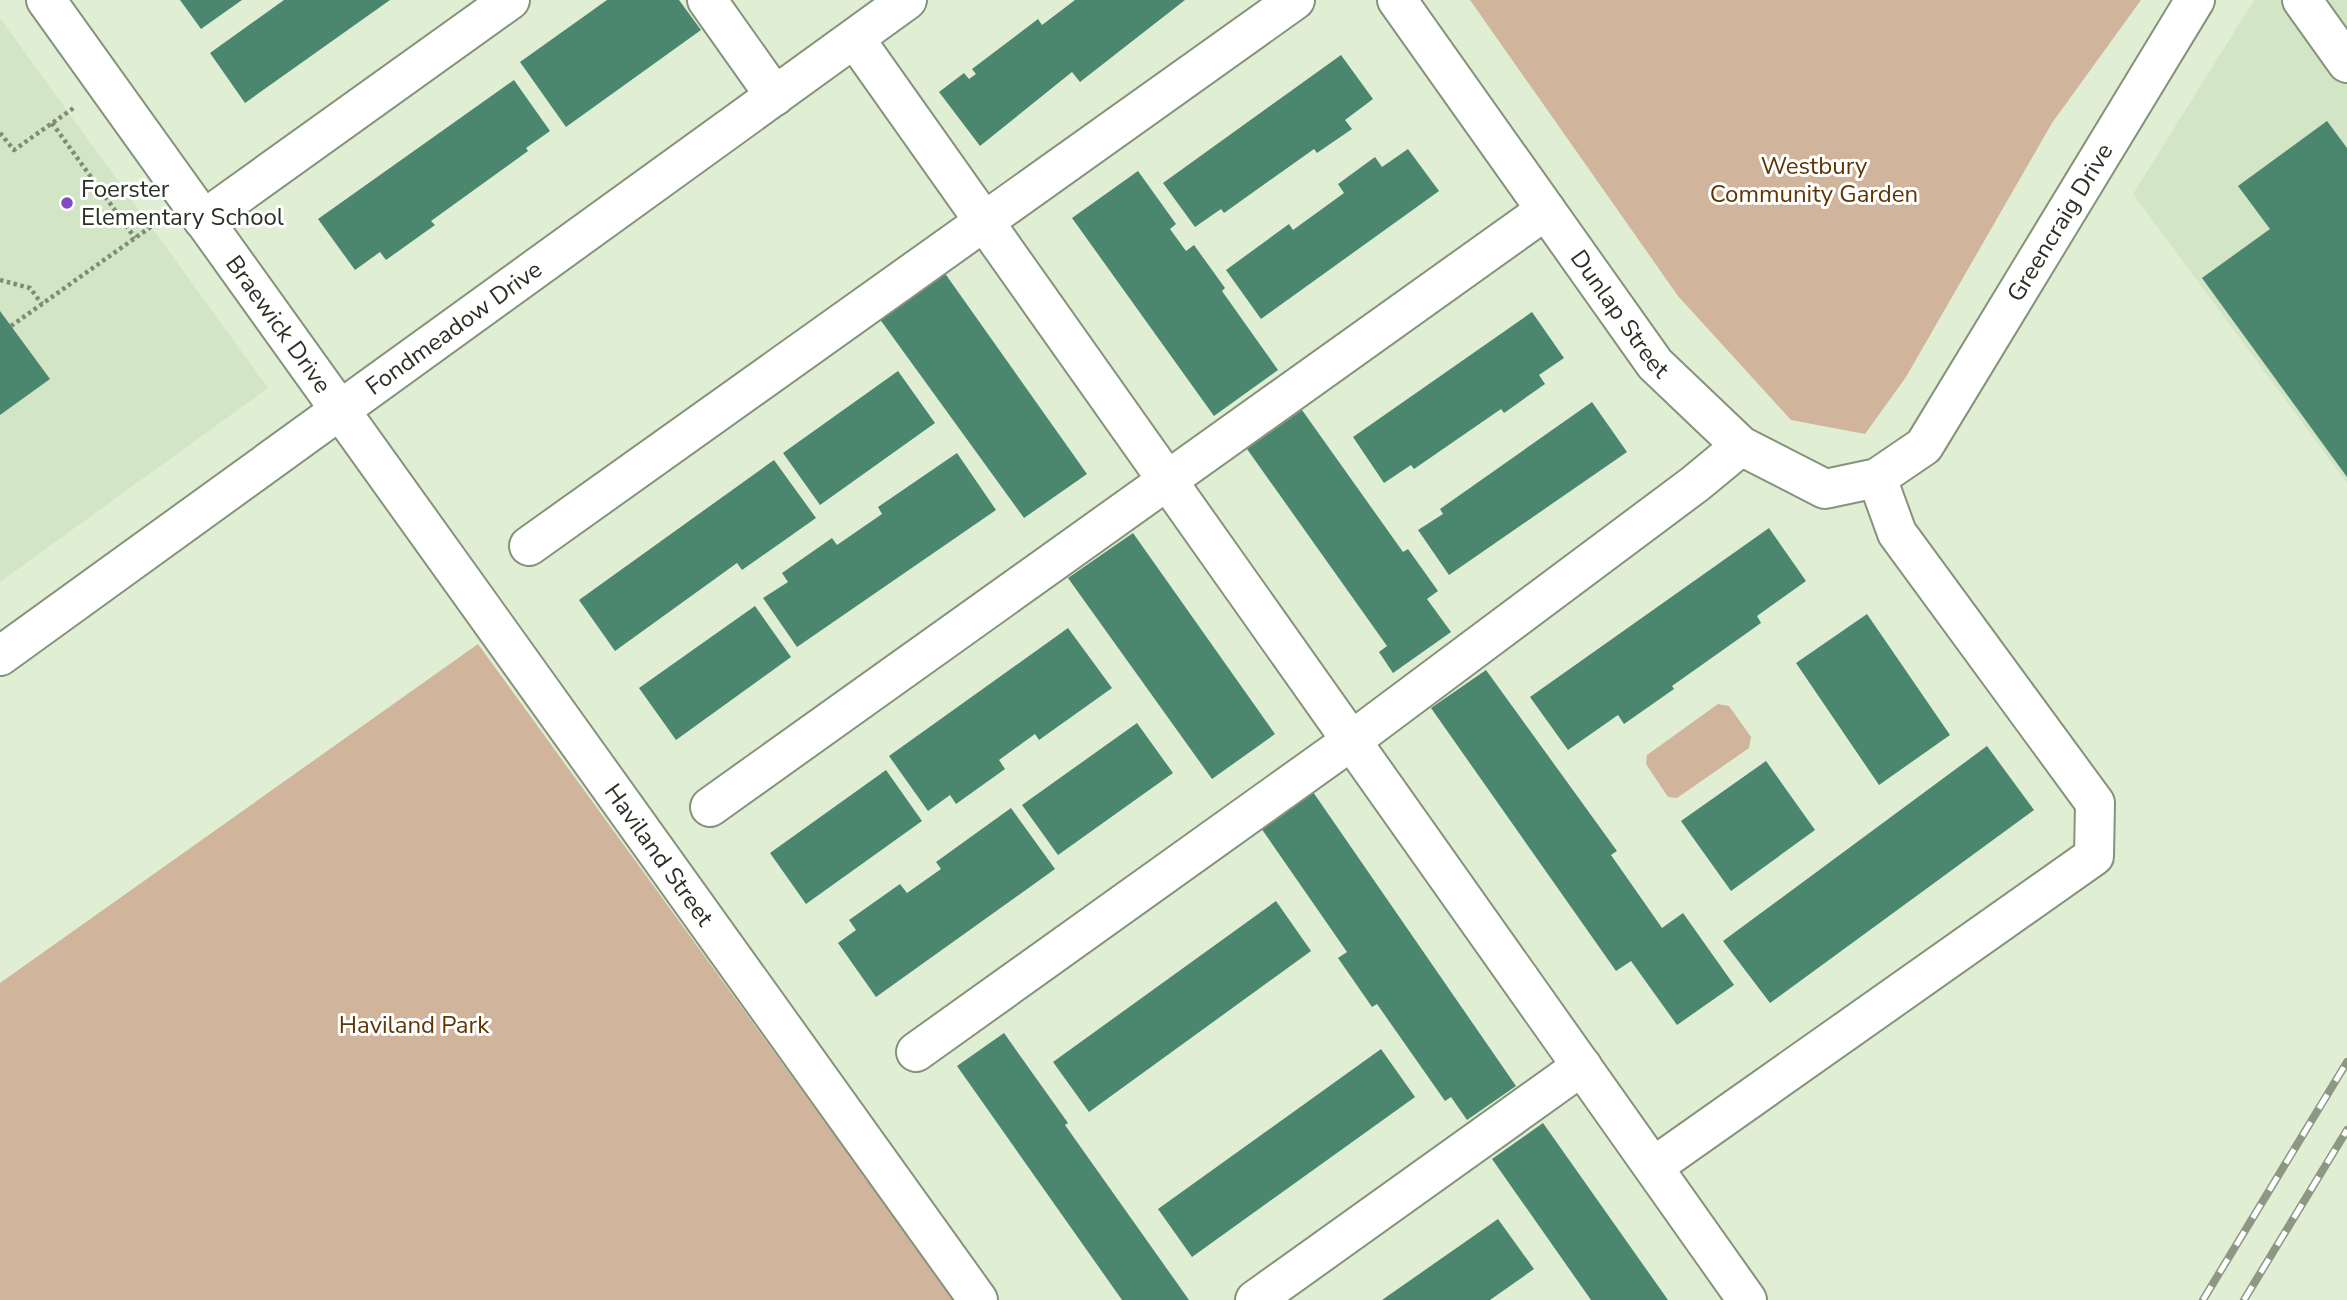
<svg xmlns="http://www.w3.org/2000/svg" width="2347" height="1300" font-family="'Nunito Sans',sans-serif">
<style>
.built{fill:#d2e5c4}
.green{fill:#d0b49b}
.building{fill:#4b866e}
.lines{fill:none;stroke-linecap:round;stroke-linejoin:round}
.minor-casing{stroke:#85937a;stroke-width:42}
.path{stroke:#808a77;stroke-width:4.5;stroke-dasharray:3.5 3.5;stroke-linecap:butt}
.minor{stroke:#fff;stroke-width:38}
.rail-casing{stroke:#8c9784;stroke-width:8}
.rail{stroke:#fff;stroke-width:5;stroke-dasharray:16;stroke-linecap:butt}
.poi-dot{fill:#814cc3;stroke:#fff;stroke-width:2.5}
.labels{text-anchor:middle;stroke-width:6;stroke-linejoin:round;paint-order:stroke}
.park-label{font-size:24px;fill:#5e3503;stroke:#fff}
.poi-label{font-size:24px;fill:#2b3126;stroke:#fff;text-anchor:start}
.street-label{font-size:24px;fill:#2b3126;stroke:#fff}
</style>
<rect width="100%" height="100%" fill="#e0efd4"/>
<path class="built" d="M2254,0H2347V483L2133,194Z
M0,18L268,388L0,582Z"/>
<path class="green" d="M1470,0H2141L2052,123L1906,377L1865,434L1791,420L1678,296Z
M478,644L954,1300H0V983Z
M1718,704L1729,706L1751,737L1749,748L1677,798L1668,797L1646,764L1647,755Z"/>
<path class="building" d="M180,0H242L201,29Z
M284,0H390L245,103L210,53Z
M607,0H679L701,30L566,127L520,62Z
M1075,0H1185L1080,82L1072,72L980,146L939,92L964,73L969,79L976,74L972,69L1038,19L1042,25Z
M1341,55L1373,99L1345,120L1352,129L1317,153L1314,149L1224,213L1221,209L1195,227L1163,183Z
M514,80L550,131L526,148L528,151L431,221L435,225L386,260L380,252L355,270L318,219Z
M2327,121L2347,148V477L2202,278L2270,229L2238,186Z
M1408,149L1439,191L1261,319L1226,270L1289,224L1293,230L1344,193L1338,184L1375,157L1382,167Z
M1138,171L1176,224L1170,229L1186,251L1194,245L1225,288L1222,291L1278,370L1214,416L1072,218Z
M944,272L1087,474L1024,518L879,318Z
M0,311L50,379L0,415Z
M1532,312L1564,358L1539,375L1545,384L1504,413L1501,409L1414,469L1411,465L1384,483L1353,437Z
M898,371L935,423L820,505L783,453Z
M1592,402L1627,452L1449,575L1418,530L1443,514L1440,509Z
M1302,410L1403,552L1408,549L1438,591L1427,599L1451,632L1393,673L1379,652L1387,646L1247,449Z
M957,453L996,510L797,647L763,598L788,582L782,573L832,538L837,545L882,514L878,507Z
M774,460L816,518L742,570L737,563L615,651L579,600Z
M1769,528L1806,581L1757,616L1761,623L1672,686L1674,689L1624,724L1618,715L1568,750L1530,697Z
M1133,533L1275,734L1212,779L1068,578Z
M755,606L791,657L676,740L639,688Z
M1867,614L1950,735L1879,785L1796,663Z
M1068,628L1112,688L1039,740L1035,734L999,760L1005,769L956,804L950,795L928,811L889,756Z
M1486,670L1617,851L1611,855L1662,928L1683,913L1734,985L1677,1025L1631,961L1616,971L1431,708Z
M1137,723L1173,773L1058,855L1022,805Z
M1987,746L2034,810L1770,1003L1723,941Z
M1766,761L1815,830L1731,891L1681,821Z
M886,770L922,821L806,904L770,853Z
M1313,792L1516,1086L1467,1120L1451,1097L1445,1101L1377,1004L1372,1007L1338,958L1347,952L1261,828Z
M1011,808L1055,869L876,997L838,943L856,930L849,920L900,884L907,893L941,869L936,862Z
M1276,901L1311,951L1089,1112L1053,1062Z
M1004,1033L1068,1123L1065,1125L1189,1300H1122L957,1066Z
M1381,1049L1415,1097L1192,1257L1158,1209Z
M1543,1123L1668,1300H1591L1492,1159Z
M1498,1219L1534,1269L1490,1300H1382Z"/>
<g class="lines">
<defs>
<g id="minor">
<path id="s1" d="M46,0L978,1300"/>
<path d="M707,0L775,96"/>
<path id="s2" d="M1397,0L1655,364L1741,446L1825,489L1877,478L1924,446L2195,0"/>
<path d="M2302,0L2347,63"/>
<path d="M855,39L1747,1300"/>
<path d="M203,220L510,0"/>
<path d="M529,546L1295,0"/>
<path id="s3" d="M0,656L907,0"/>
<path d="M710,807L1546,210"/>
<path d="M916,1052L1351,741L1695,484L1741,446"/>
<path d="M1653,1167L2094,856L2095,803L1897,533L1877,478"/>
<path d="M1255,1300L1582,1066"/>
</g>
</defs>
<use href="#minor" class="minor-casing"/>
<path class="path" d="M52,123L135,238
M0,133L14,150L75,107
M0,280L30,288L42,304
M11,326L159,221"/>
<use href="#minor" class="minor"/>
<defs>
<path id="rail" d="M2203,1300L2347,1062
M2244,1300L2347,1130"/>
</defs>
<use href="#rail" class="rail-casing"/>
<use href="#rail" class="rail"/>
</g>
<circle class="poi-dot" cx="67" cy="203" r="7"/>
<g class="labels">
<g class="park-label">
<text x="1814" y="174">Westbury<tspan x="1814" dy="28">Community Garden</tspan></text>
<text x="414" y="1033">Haviland Park</text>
</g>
<g class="poi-label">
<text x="81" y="197">Foerster<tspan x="81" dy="28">Elementary School</tspan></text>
</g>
<g class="street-label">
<text dy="8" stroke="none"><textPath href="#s2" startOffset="1031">Greencraig Drive</textPath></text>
<text dy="8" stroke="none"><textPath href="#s2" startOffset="385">Dunlap Street</textPath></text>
<text dy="8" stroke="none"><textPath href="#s1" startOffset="399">Braewick Drive</textPath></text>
<text dy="8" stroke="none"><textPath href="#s3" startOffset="560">Fondmeadow Drive</textPath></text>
<text dy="8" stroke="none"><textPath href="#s1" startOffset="1052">Haviland Street</textPath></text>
</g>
</g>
</svg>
